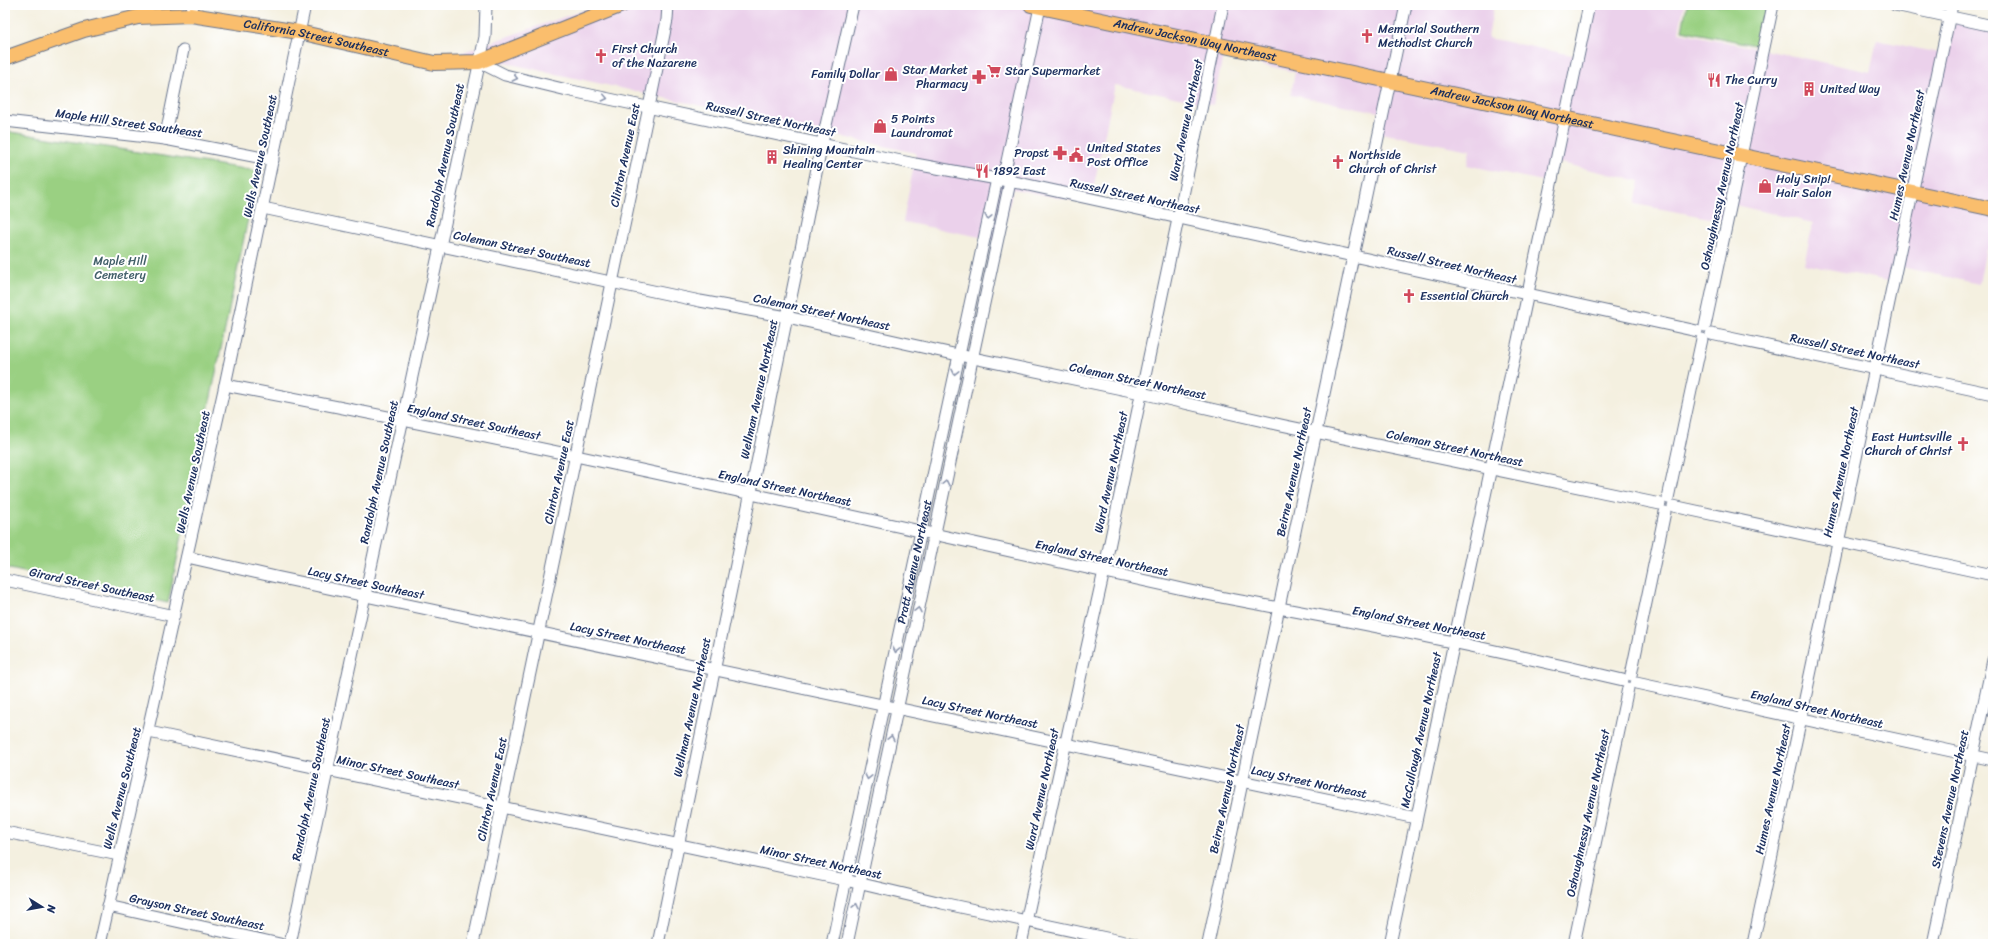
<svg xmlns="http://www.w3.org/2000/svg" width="1998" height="949" font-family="Sriracha,sans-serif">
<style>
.built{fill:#ebd1eb}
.green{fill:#9ad082;stroke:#5a8070}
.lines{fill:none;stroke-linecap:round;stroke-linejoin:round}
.minor-casing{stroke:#67738c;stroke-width:13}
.major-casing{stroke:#67738c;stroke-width:16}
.minor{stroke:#fff;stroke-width:11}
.major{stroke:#fabe6d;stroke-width:14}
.oneway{stroke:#8d97ae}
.labels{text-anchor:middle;stroke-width:4;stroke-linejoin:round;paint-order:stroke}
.poi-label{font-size:12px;fill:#1b2f5e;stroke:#fff;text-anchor:start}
.street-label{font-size:12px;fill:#1b2f5e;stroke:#fff}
.park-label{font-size:12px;fill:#415f69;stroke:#fff}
</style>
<rect width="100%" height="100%" fill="#fff"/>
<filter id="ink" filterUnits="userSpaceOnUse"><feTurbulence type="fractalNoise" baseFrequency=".025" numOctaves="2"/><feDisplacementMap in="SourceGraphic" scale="8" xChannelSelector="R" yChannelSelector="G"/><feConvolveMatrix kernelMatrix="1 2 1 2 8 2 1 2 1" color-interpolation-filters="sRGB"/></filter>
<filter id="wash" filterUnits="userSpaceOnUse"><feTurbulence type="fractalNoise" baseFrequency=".012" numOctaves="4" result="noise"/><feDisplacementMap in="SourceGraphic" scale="16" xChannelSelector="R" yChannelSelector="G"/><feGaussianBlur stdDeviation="0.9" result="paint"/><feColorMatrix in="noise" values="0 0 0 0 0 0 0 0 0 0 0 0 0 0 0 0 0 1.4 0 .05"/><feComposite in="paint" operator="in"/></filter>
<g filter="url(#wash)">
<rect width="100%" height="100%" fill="#f4f0e0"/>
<path class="built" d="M598,5H1494L1488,38L1582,57L1594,5H1684L1679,32L1870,72L1877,40L1948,55L1956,21L1993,29V250L1986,249L1979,284L1902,267L1898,283L1804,264L1813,223L1735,205L1731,222L1635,204L1640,181L1552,161L1547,182L1467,165L1470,150L1375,132L1379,112L1291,95L1295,72L1223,56L1213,105L1115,85L1090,204L1013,189L1001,241L903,222L916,153L460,53Z"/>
<path class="green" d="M1687,5H1767L1759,46L1682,30Z
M5,131L258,171L168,603L5,568Z"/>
</g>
<g filter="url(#ink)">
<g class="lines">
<defs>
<g id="minor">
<path d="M1895,5L1993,26"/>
<path d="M191,15L193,5"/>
<path d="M479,62L505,75L567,90L915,164L1019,183L1697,331"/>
<path d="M5,121L165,139L273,160"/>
<path d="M165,139L183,50"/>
<path d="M263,208L700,301L787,317L949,353L1141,393L1281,425L1660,504"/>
<path d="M1705,326L1773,5"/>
<path d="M1711,334L1993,394"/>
<path d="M225,385C547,446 867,520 1187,590C1218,597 1248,602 1279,608C1394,629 1509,653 1623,680"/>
<path d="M1668,498L1702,339"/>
<path d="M1673,506L1993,575"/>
<path d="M187,557L276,577L1416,818"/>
<path d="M5,580L174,616"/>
<path d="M1631,675L1665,512"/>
<path d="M1636,683L1993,760"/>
<path d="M149,732L845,880L942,903L1134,944"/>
<path d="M5,832L119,855"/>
<path d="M108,906L280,944"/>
<path d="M100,944L225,385L305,5"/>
<path d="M290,944L485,37L486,5"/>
<path d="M473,944L649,107L667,20L668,5"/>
<path d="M658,944L804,234L822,143L853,5"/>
<path id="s1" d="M832,944L997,179L1006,166L1040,7"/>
<path d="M847,944L1010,182L1009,176"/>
<path d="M1021,944L1104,571L1223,5"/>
<path d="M1208,944L1406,5"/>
<path d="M1390,944L1589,5"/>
<path d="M1574,944L1628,688"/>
<path d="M1753,944L1952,5"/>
<path d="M1933,944L1993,660"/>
</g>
<g id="major">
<path id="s2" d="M1031,5L1993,209"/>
<path id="s3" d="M5,58L84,30L138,17L191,15L299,32L434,63L479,62L622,5"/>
</g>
</defs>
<use href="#minor" class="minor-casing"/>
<use href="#major" class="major-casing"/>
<use href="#minor" class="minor"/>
<use href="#major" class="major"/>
</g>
<defs><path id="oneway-chevron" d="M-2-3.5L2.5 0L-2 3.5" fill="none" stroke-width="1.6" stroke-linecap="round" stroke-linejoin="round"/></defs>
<g class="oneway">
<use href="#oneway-chevron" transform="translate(515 78) rotate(13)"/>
<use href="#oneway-chevron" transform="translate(605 98) rotate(12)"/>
<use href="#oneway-chevron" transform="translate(988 217) rotate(102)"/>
<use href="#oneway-chevron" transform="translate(955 372) rotate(102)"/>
<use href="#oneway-chevron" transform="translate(946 483) rotate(-78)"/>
<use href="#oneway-chevron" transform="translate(918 610) rotate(-78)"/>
<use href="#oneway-chevron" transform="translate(896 650) rotate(102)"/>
<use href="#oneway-chevron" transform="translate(891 738) rotate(-78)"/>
<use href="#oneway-chevron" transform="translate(868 777) rotate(102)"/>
<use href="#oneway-chevron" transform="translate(856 906) rotate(-77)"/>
</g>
</g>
<defs>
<symbol id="church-bare" viewBox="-9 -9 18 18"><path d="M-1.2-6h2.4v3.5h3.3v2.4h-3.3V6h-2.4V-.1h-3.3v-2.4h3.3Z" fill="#d1495b" stroke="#fff" stroke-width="2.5" paint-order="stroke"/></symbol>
<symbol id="supermarket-bare" viewBox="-9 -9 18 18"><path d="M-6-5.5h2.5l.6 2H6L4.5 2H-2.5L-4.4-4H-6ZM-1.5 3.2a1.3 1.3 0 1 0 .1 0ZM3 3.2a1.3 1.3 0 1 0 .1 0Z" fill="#d1495b" stroke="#fff" stroke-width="2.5" paint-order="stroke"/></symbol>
<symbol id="shop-bare" viewBox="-9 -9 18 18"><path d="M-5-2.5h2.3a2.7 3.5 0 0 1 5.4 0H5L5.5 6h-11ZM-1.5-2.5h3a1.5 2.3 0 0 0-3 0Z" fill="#d1495b" stroke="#fff" stroke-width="2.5" paint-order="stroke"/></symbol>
<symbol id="pharmacy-bare" viewBox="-9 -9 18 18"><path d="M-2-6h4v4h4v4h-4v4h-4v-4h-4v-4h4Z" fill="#d1495b" stroke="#fff" stroke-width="2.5" paint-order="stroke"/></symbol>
<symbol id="restaurant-bare" viewBox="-9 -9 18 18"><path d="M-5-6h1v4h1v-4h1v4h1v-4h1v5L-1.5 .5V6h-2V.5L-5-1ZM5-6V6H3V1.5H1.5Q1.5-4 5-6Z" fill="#d1495b" stroke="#fff" stroke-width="2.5" paint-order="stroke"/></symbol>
<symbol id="building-bare" viewBox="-9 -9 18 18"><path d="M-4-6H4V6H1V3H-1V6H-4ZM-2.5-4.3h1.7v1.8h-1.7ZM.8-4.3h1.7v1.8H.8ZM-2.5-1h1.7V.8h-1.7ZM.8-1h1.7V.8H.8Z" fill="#d1495b" stroke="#fff" stroke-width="2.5" paint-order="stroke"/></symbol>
<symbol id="civic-bare" viewBox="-9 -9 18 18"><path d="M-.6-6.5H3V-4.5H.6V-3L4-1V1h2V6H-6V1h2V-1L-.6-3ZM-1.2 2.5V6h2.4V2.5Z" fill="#d1495b" stroke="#fff" stroke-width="2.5" paint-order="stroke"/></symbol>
</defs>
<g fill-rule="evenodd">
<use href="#church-bare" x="1357" y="26" width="20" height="20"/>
<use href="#church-bare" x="591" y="46" width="20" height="20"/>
<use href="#supermarket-bare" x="984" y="61" width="20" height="20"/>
<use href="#shop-bare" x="881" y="64" width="20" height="20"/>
<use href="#pharmacy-bare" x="969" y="67" width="20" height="20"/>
<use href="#restaurant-bare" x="1704" y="70" width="20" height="20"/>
<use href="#building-bare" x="1799" y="79" width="20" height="20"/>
<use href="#shop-bare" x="870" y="116" width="20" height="20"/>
<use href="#pharmacy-bare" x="1050" y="143" width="20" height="20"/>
<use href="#civic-bare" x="1066" y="145" width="20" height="20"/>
<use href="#building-bare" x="762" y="147" width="20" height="20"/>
<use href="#church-bare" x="1328" y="152" width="20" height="20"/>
<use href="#restaurant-bare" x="972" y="161" width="20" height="20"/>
<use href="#shop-bare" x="1755" y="176" width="20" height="20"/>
<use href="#church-bare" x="1399" y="286" width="20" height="20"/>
<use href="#church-bare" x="1953" y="434" width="20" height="20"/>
</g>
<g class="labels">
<g class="poi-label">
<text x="1378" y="33">Memorial Southern<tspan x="1378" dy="14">Methodist Church</tspan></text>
<text x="612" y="53">First Church<tspan x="612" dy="14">of the Nazarene</tspan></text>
<text x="968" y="74" text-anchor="end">Star Market<tspan x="968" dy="14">Pharmacy</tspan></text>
<text x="1005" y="75">Star Supermarket</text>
<text x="880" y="78" text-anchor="end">Family Dollar</text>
<text x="1725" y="84">The Curry</text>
<text x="1820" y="93">United Way</text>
<text x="891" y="123">5 Points<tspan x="891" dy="14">Laundromat</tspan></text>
<text x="1087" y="152">United States<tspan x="1087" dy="14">Post Office</tspan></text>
<text x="783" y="154">Shining Mountain<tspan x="783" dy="14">Healing Center</tspan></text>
<text x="1049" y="157" text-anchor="end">Propst</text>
<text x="1349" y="159">Northside<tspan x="1349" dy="14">Church of Christ</tspan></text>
<text x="993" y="175">1892 East</text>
<text x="1776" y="183">Holy Snip!<tspan x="1776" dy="14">Hair Salon</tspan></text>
<text x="1420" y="300">Essential Church</text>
<text x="1952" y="441" text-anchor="end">East Huntsville<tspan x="1952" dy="14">Church of Christ</tspan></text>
</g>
<g class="street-label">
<text dy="4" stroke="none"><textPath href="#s3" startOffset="320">California Street Southeast</textPath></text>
<text dy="4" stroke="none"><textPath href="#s2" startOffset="168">Andrew Jackson Way Northeast</textPath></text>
<text dy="4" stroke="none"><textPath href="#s2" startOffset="492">Andrew Jackson Way Northeast</textPath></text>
<text transform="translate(771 119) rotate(12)" y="4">Russell Street Northeast</text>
<text transform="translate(1186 120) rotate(-78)" y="4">Ward Avenue Northeast</text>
<text transform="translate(129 123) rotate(8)" y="4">Maple Hill Street Southeast</text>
<text transform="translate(445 155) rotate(-78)" y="4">Randolph Avenue Southeast</text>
<text transform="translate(625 155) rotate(-78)" y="4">Clinton Avenue East</text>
<text transform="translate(1907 155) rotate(-78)" y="4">Humes Avenue Northeast</text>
<text transform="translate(260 156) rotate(-78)" y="4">Wells Avenue Southeast</text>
<text transform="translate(1722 186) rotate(-78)" y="4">Oshaughnessy Avenue Northeast</text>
<text transform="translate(1135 196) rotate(12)" y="4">Russell Street Northeast</text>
<text transform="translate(522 249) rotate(12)" y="4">Coleman Street Southeast</text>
<text transform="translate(1452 265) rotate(13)" y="4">Russell Street Northeast</text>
<text transform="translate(822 312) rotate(12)" y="4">Coleman Street Northeast</text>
<text transform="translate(1855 351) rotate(12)" y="4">Russell Street Northeast</text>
<text transform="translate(1138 381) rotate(12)" y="4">Coleman Street Northeast</text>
<text transform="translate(759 389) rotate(-78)" y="4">Wellman Avenue Northeast</text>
<text transform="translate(474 422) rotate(12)" y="4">England Street Southeast</text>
<text transform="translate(1455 448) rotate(12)" y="4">Coleman Street Northeast</text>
<text transform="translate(193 472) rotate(-78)" y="4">Wells Avenue Southeast</text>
<text transform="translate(379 472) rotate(-78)" y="4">Randolph Avenue Southeast</text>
<text transform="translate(559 472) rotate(-78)" y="4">Clinton Avenue East</text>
<text transform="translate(1111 472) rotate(-78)" y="4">Ward Avenue Northeast</text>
<text transform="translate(1294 472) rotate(-78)" y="4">Beirne Avenue Northeast</text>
<text transform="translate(1841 472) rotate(-78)" y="4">Humes Avenue Northeast</text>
<text transform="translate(785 488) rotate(12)" y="4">England Street Northeast</text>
<text transform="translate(1102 558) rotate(12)" y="4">England Street Northeast</text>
<text dy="4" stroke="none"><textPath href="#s1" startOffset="391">Pratt Avenue Northeast</textPath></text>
<text transform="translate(366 583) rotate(12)" y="4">Lacy Street Southeast</text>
<text transform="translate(92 585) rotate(12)" y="4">Girard Street Southeast</text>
<text transform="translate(1419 623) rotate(11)" y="4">England Street Northeast</text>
<text transform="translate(628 638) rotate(12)" y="4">Lacy Street Northeast</text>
<text transform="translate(692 707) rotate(-78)" y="4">Wellman Avenue Northeast</text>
<text transform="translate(1817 709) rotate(13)" y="4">England Street Northeast</text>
<text transform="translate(980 712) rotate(12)" y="4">Lacy Street Northeast</text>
<text transform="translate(1421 730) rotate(-78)" y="4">McCullough Avenue Northeast</text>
<text transform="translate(398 772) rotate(12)" y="4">Minor Street Southeast</text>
<text transform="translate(1309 782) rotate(12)" y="4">Lacy Street Northeast</text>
<text transform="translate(122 788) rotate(-76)" y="4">Wells Avenue Southeast</text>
<text transform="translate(311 789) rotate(-78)" y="4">Randolph Avenue Southeast</text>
<text transform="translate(492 789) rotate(-78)" y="4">Clinton Avenue East</text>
<text transform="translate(1042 789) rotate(-78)" y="4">Ward Avenue Northeast</text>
<text transform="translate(1227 789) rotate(-78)" y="4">Beirne Avenue Northeast</text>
<text transform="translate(1773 789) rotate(-78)" y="4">Humes Avenue Northeast</text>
<text transform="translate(1950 799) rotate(-78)" y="4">Stevens Avenue Northeast</text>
<text transform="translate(1588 813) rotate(-78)" y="4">Oshaughnessy Avenue Northeast</text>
<text transform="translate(821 862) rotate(12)" y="4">Minor Street Northeast</text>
<text transform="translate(197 912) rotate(12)" y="4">Grayson Street Southeast</text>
</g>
<g class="park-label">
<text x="120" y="265">Maple Hill<tspan x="120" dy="14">Cemetery</tspan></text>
</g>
</g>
<rect width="1998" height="949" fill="none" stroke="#fff" stroke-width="20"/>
<g transform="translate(42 907) rotate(101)" stroke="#ffffff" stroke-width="3" paint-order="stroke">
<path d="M0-3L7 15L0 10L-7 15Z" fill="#1b2f5e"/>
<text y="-6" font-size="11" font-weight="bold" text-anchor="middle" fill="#1b2f5e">N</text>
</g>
</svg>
